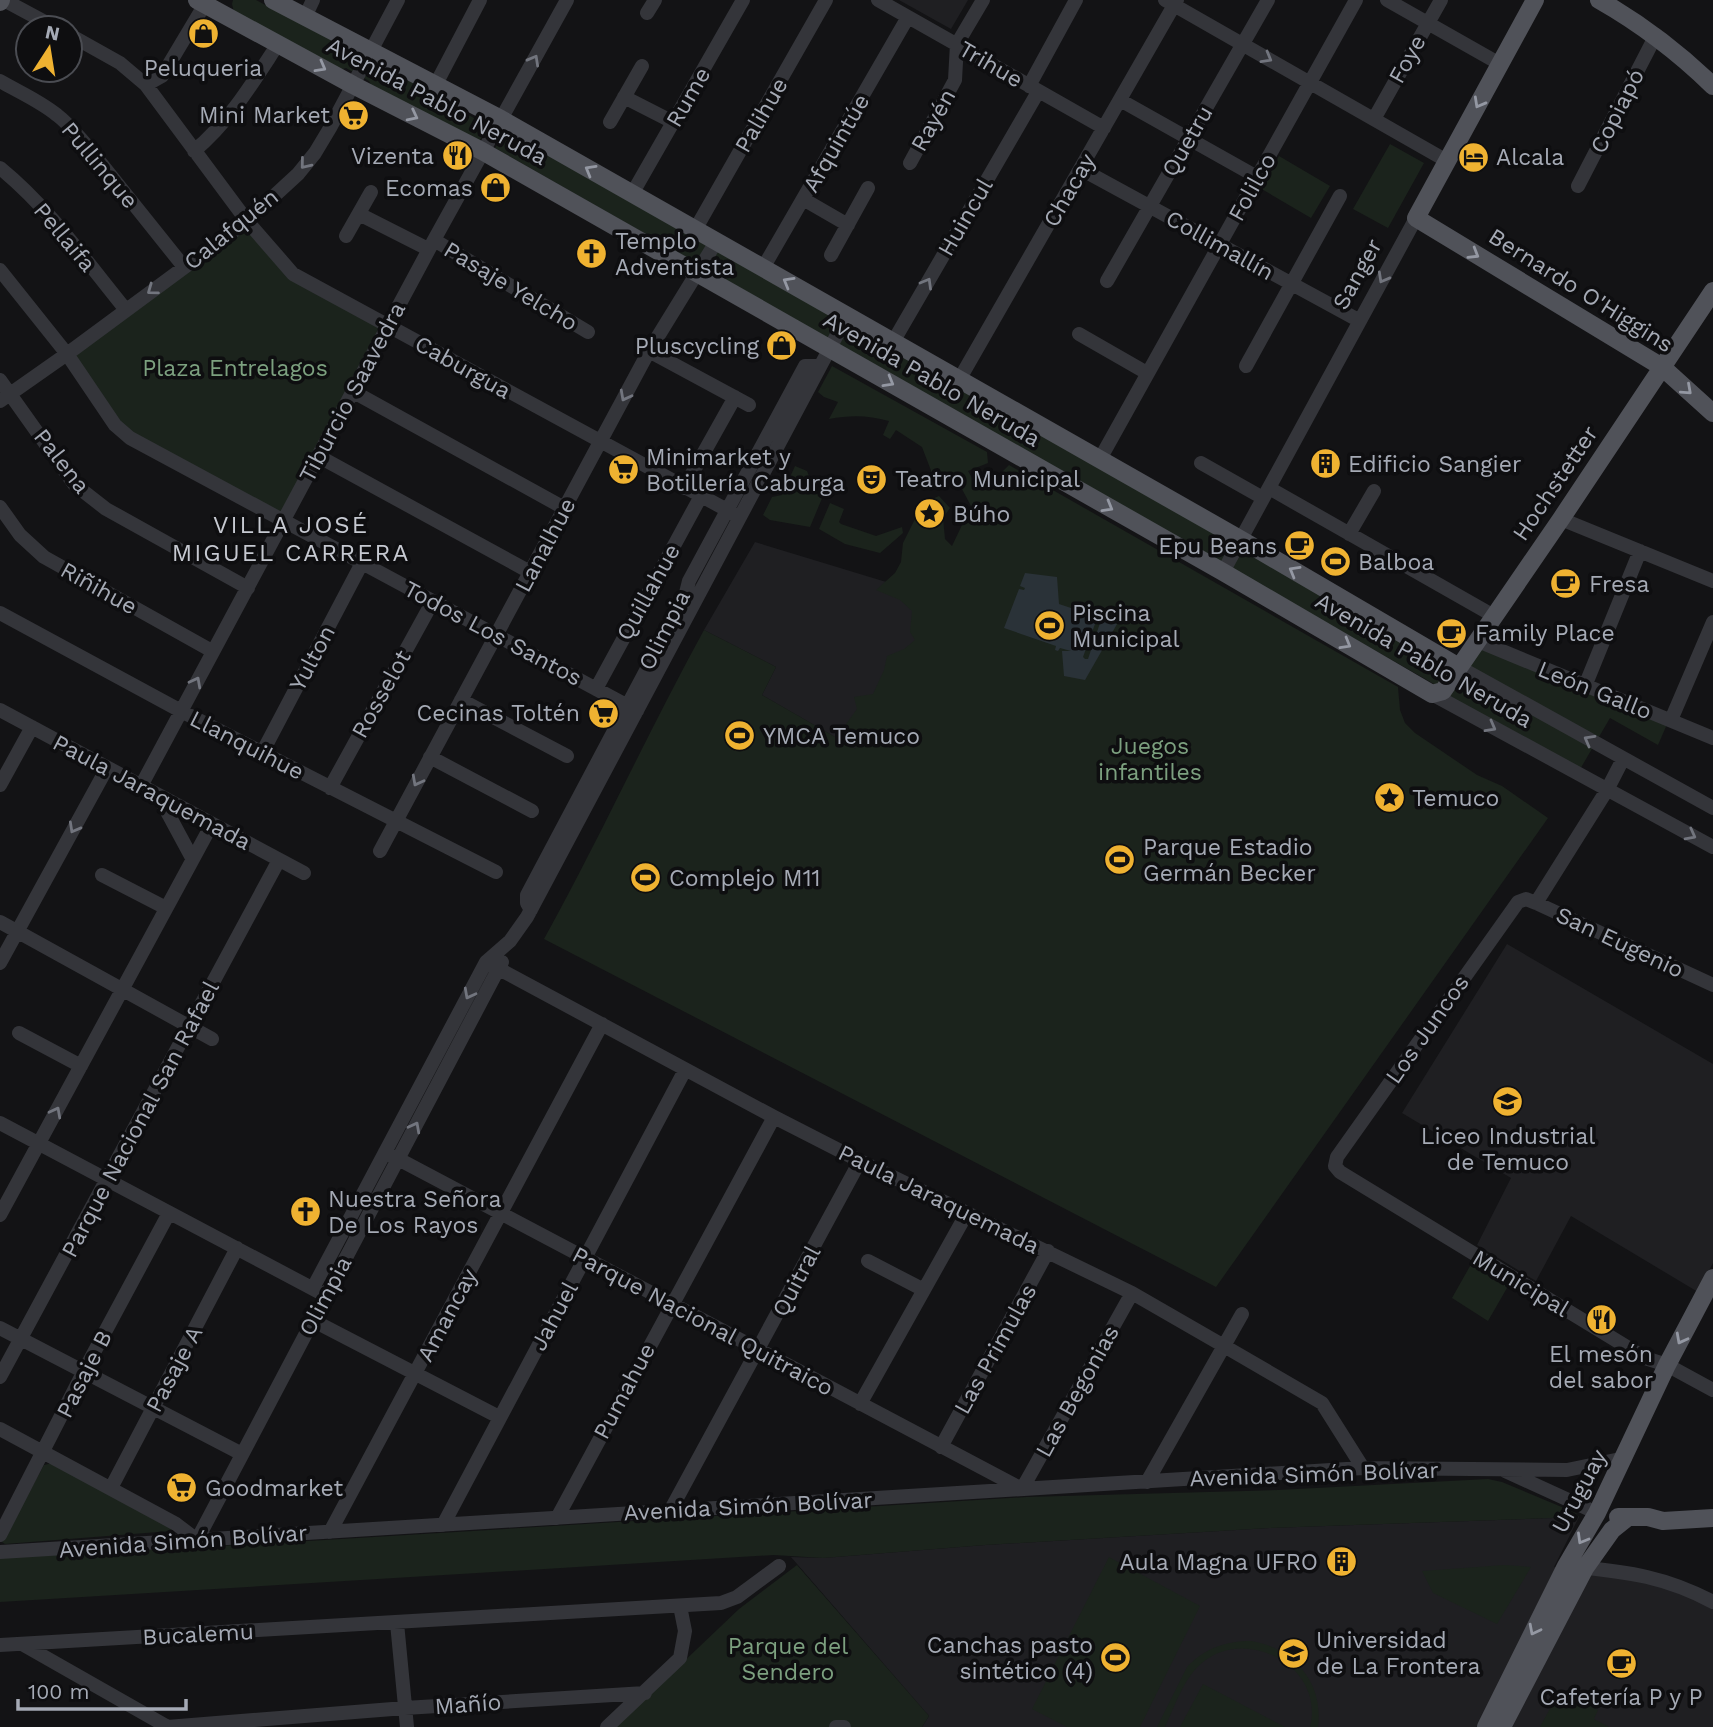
<svg xmlns="http://www.w3.org/2000/svg" width="1713" height="1727" font-family="'Work Sans',sans-serif">
<style>
.built{fill:#1f1f22}
.green{fill:#1b231c}
.water{fill:#2a3238}
.lines{fill:none;stroke-linecap:round;stroke-linejoin:round}
.minor{stroke:#34353a;stroke-width:14}
.major{stroke:#505259;stroke-width:18}
.oneway{stroke:#72757e}
.oneway2{stroke:#9498a3}
.labels{text-anchor:middle;stroke-width:7;stroke-linejoin:round;paint-order:stroke}
.street-label{font-size:23px;fill:#a5aab5;stroke:#0e0e10}
.poi-label{font-size:23px;fill:#a5aab5;stroke:#0e0e10;text-anchor:start}
.park-label{font-size:23px;fill:#7ca07f;stroke:#0e0e10}
.neighbourhood-label{font-size:24px;letter-spacing:2px;fill:#c6c9d1;stroke:#0e0e10}
</style>
<rect width="100%" height="100%" fill="#131315"/>
<path class="built" d="M899,0H968L951,29Z
M755,542L929,595L932,673L866,755L762,695L776,667L704,630Z
M1507,944L1713,1064V1263L1698,1292L1571,1216L1536,1281L1477,1245L1511,1178L1402,1113Z
M1579,1517L1554,1567L1648,1580L1713,1607V1727H922L929,1716L791,1557L823,1558L985,1545L1269,1528Z"/>
<path class="green" d="M233,0H256L350,50L353,56L379,71L385,67L486,125L487,132L478,142L374,90L369,81L346,68L339,70L234,12L232,4Z
M506,128L1451,664L1443,685L1434,684L495,148Z
M1390,144L1424,163L1388,228L1353,209Z
M1279,156L1330,186L1311,218L1260,188Z
M246,229L290,278L380,328L281,512L135,436L118,421L75,356Z
M832,366L987,452L988,463L968,471L976,485L985,473L993,481L1009,465L1398,687L1400,710L1405,723L1415,733L1477,775L1502,786L1548,818L1216,1287L544,939C600,838 648,732 704,630L776,667L762,695L856,749C856,740 848,735 846,724L857,709L854,697L873,694L884,670L887,656L904,649L915,640L910,632L912,611L900,600L876,590L895,573L901,562L903,543L923,503L939,496L950,508L943,518L945,539L952,546L971,506L955,476L938,483L935,481L922,447L896,430L890,439L883,435L889,421C868,415 850,415 829,419L838,402L824,397L818,392Z
M795,466L807,471L815,492L823,496L810,527L770,520L763,515L772,497L782,495Z
M830,503L844,509L839,522L841,524L876,536L902,527L903,533L880,553L845,544L819,529Z
M1480,645L1668,722L1658,745L1610,718L1579,771L1442,697Z
M1474,1259L1511,1281L1488,1321L1452,1298Z
M53,1463L172,1527L171,1531L5,1544L2,1542L44,1465Z
M1488,1479L1502,1482L1576,1513L1579,1517L1269,1528L985,1545L823,1558L774,1555L0,1602V1558L275,1543L1027,1497L1278,1490Z
M1109,1557L1200,1606L1140,1727H1067L1032,1709Z
M797,1565L929,1716L922,1727H615L739,1609Z
M1505,1565L1531,1567L1497,1624L1433,1593L1422,1571Z
M1251,1641C1294,1648 1324,1683 1318,1727H1310C1325,1667 1248,1626 1203,1662C1184,1677 1175,1706 1165,1727H1157L1187,1667C1205,1648 1226,1641 1251,1641Z
M1203,1684L1285,1727H1180Z
M1563,1693L1598,1710L1594,1719L1609,1727H1540L1558,1694Z"/>
<path class="water" d="M1025,573L1057,577L1059,604L1092,615L1094,612L1099,613L1083,657L1085,659H1088L1102,617L1106,618L1105,620L1117,624L1085,680L1064,676L1062,651H1071L1060,648L1058,651L1055,650L1056,646L1004,628L1019,589L1024,590L1025,588L1020,586Z"/>
<g class="lines">
<path class="minor" d="M4,0L56,28
M878,0L1104,128
M1165,0L1447,161
M1387,0L1500,64
M647,13L655,0
M305,17L313,0
M70,35L120,63L146,85L247,221L293,274L740,517
M0,81C19,92 40,101 57,115C69,124 78,136 88,147L184,267
M436,84L480,0
M146,85L162,76L205,4
M1029,86L1076,0
M624,97L673,122
M1120,100L1257,177
M1374,119L1441,0
M610,122L642,66
M194,151C230,121 253,82 278,44
M910,163L955,80L957,44L983,0
M0,168C49,208 86,261 126,310
M1081,169L1360,321
M1578,186L1656,35
M632,194L743,0
M803,199L848,225
M359,214L428,249
M695,230L826,0
M346,236L371,192
M434,240L588,332
M831,255L868,188
M763,268L908,17
M0,270L67,354L115,425L130,438L637,711
M1107,281L1268,0
M1079,334L1147,373
M893,342L1038,92
M649,351L749,405
M1246,366L1340,196
M0,380L74,484L106,509L248,588
M959,380L1177,0
M352,391L564,508
M0,401L67,354L247,221L298,174L315,153L330,128L398,0
M318,456L530,572
M1100,459L1356,0
M1201,463L1263,498
M684,488L735,397
M1269,488L1494,616
M0,507L20,535L44,557L212,651
M1561,519L1713,581
M1349,534L1374,491
M1223,572L1416,218
M0,613L181,711L496,872
M1478,641L1713,738
M1459,667L1713,808
M1585,686L1640,551
M596,689L701,496
M1432,694L1713,847
M461,700L567,756
M0,710L304,873
M1671,720L1713,622
M262,753L362,563
M430,757L532,811
M0,785L32,727
M141,786L434,240L567,0
M330,788L433,601
M158,795L192,858
M380,851L649,351L716,242
M102,875L166,908
M1536,903L1607,790L1623,759
M531,910L527,903V895L685,597L689,581L805,366H820
M0,922L212,1039
M486,962L774,1117L860,1161L1132,1293L1224,1346L1322,1403L1363,1468
M0,963L107,768
M1713,985L1536,903L1526,899L1518,902L1337,1157L1335,1166L1340,1172L1645,1358L1667,1365L1713,1390
M19,1033L81,1066
M0,1123L321,1293
M385,1152L1022,1489L1132,1293
M0,1215L212,824
M868,1261L924,1290
M313,1288L486,962L510,941L527,917L847,316
M312,1320L499,1417
M0,1328L242,1454
M0,1377L279,860
M860,1404L967,1213
M0,1429L176,1524L197,1540
M941,1447L1048,1251
M1505,1471L1597,1513
M1147,1482L1242,1314
M111,1488L237,1248
M670,1511L860,1161
M557,1518L774,1117
M443,1525L685,1070
M330,1532L602,1024
M0,1535L84,1371L169,1213
M197,1540L502,962
M0,1552L1363,1468L1567,1470L1625,1458
M1577,1567C1629,1572 1666,1577 1713,1602
M397,1623L407,1727
M22,1644L168,1727
M0,1645L721,1603L737,1597L779,1566
M167,1727L405,1708L645,1693
M607,1727L680,1658L685,1631L680,1606
M836,1727H844"/>
<path class="major" d="M197,0L353,85L482,151L1223,572L1432,694L1443,691L1561,519L1713,291
M273,0L501,119L1240,539L1459,667
M1535,0L1416,218L1662,367L1713,413
M1599,0C1643,25 1677,51 1713,86
M0,2L1,0
M1618,1517H1648L1663,1521L1713,1518
M1486,1727L1566,1566L1597,1513L1667,1365L1713,1278
M1502,1727L1585,1568L1612,1530L1627,1518"/>
</g>
<defs><path id="oneway-chevron" d="M-2-3.5L2.5 0L-2 3.5" fill="none" stroke-width="1.6" stroke-linecap="round" stroke-linejoin="round" transform="scale(1.75)"/></defs>
<g class="oneway">
<use href="#oneway-chevron" transform="translate(1267 58) rotate(30)"/>
<use href="#oneway-chevron" transform="translate(534 60) rotate(-61)"/>
<use href="#oneway-chevron" transform="translate(305 164) rotate(129)"/>
<use href="#oneway-chevron" transform="translate(1383 278) rotate(119)"/>
<use href="#oneway-chevron" transform="translate(927 283) rotate(-60)"/>
<use href="#oneway-chevron" transform="translate(152 290) rotate(144)"/>
<use href="#oneway-chevron" transform="translate(625 396) rotate(118)"/>
<use href="#oneway-chevron" transform="translate(196 682) rotate(-62)"/>
<use href="#oneway-chevron" transform="translate(1491 727) rotate(29)"/>
<use href="#oneway-chevron" transform="translate(1589 740) rotate(-151)"/>
<use href="#oneway-chevron" transform="translate(417 781) rotate(118)"/>
<use href="#oneway-chevron" transform="translate(74 828) rotate(119)"/>
<use href="#oneway-chevron" transform="translate(1691 835) rotate(28)"/>
<use href="#oneway-chevron" transform="translate(469 994) rotate(118)"/>
<use href="#oneway-chevron" transform="translate(56 1112) rotate(-62)"/>
<use href="#oneway-chevron" transform="translate(415 1127) rotate(-62)"/>
</g>
<g class="oneway2">
<use href="#oneway-chevron" transform="translate(321 67) rotate(29)"/>
<use href="#oneway-chevron" transform="translate(1479 103) rotate(119)"/>
<use href="#oneway-chevron" transform="translate(413 116) rotate(27)"/>
<use href="#oneway-chevron" transform="translate(590 170) rotate(-150)"/>
<use href="#oneway-chevron" transform="translate(1474 254) rotate(31)"/>
<use href="#oneway-chevron" transform="translate(788 282) rotate(-150)"/>
<use href="#oneway-chevron" transform="translate(889 382) rotate(30)"/>
<use href="#oneway-chevron" transform="translate(1687 390) rotate(42)"/>
<use href="#oneway-chevron" transform="translate(1108 507) rotate(30)"/>
<use href="#oneway-chevron" transform="translate(1294 571) rotate(-150)"/>
<use href="#oneway-chevron" transform="translate(1346 644) rotate(30)"/>
<use href="#oneway-chevron" transform="translate(1681 1339) rotate(118)"/>
<use href="#oneway-chevron" transform="translate(1582 1539) rotate(120)"/>
<use href="#oneway-chevron" transform="translate(1534 1630) rotate(117)"/>
</g>
<defs>
<symbol id="shop-disc" viewBox="-11 -11 22 22"><circle r="9.5" fill="#efb231" stroke="#0e0e10"/><path d="M-5-2.5h2.3a2.7 3.5 0 0 1 5.4 0H5L5.5 6h-11ZM-1.5-2.5h3a1.5 2.3 0 0 0-3 0Z" fill="#111"/></symbol>
<symbol id="supermarket-disc" viewBox="-11 -11 22 22"><circle r="9.5" fill="#efb231" stroke="#0e0e10"/><path d="M-6-5.5h2.5l.6 2H6L4.5 2H-2.5L-4.4-4H-6ZM-1.5 3.2a1.3 1.3 0 1 0 .1 0ZM3 3.2a1.3 1.3 0 1 0 .1 0Z" fill="#111"/></symbol>
<symbol id="restaurant-disc" viewBox="-11 -11 22 22"><circle r="9.5" fill="#efb231" stroke="#0e0e10"/><path d="M-5-6h1v4h1v-4h1v4h1v-4h1v5L-1.5 .5V6h-2V.5L-5-1ZM5-6V6H3V1.5H1.5Q1.5-4 5-6Z" fill="#111"/></symbol>
<symbol id="hotel-disc" viewBox="-11 -11 22 22"><circle r="9.5" fill="#efb231" stroke="#0e0e10"/><path d="M-6-4.5h1.5V1H6V5H4.5V3h-9V5H-6ZM-4 0a1.8 1.8 0 1 1 3.6 0ZM.5 0V-2.5h3Q6-2.5 6 0Z" fill="#111"/></symbol>
<symbol id="church-disc" viewBox="-11 -11 22 22"><circle r="9.5" fill="#efb231" stroke="#0e0e10"/><path d="M-1.2-6h2.4v3.5h3.3v2.4h-3.3V6h-2.4V-.1h-3.3v-2.4h3.3Z" fill="#111"/></symbol>
<symbol id="building-disc" viewBox="-11 -11 22 22"><circle r="9.5" fill="#efb231" stroke="#0e0e10"/><path d="M-4-6H4V6H1V3H-1V6H-4ZM-2.5-4.3h1.7v1.8h-1.7ZM.8-4.3h1.7v1.8H.8ZM-2.5-1h1.7V.8h-1.7ZM.8-1h1.7V.8H.8Z" fill="#111"/></symbol>
<symbol id="theatre-disc" viewBox="-11 -11 22 22"><circle r="9.5" fill="#efb231" stroke="#0e0e10"/><path d="M-5-5.5Q0-4 5-5.5V0Q5 5 0 6Q-5 5-5 0ZM-3.3-2.5H-1v1.5H-3.3ZM1-2.5H3.3v1.5H1ZM-2.8 1Q0 5.5 2.8 1Z" fill="#111"/></symbol>
<symbol id="sight-disc" viewBox="-11 -11 22 22"><circle r="9.5" fill="#efb231" stroke="#0e0e10"/><path d="M0-6L1.8-2.2L6-1.7L2.9 1.2L3.7 5.4L0 3.3L-3.7 5.4L-2.9 1.2L-6-1.7L-1.8-2.2Z" fill="#111"/></symbol>
<symbol id="cafe-disc" viewBox="-11 -11 22 22"><circle r="9.5" fill="#efb231" stroke="#0e0e10"/><path d="M-5.5-4.5H6V0H3Q3 3.5 0 3.5H-2.5Q-5.5 3.5-5.5 0ZM3-3.2v2h1.7v-2ZM-6 4.5H4V6H-6Z" fill="#111"/></symbol>
<symbol id="stadium-disc" viewBox="-11 -11 22 22"><circle r="9.5" fill="#efb231" stroke="#0e0e10"/><path d="M0-5a6.5 5 0 1 0 0 10a6.5 5 0 1 0 0-10ZM-3.5-1.8h7v3.6h-7Z" fill="#111"/></symbol>
<symbol id="school-disc" viewBox="-11 -11 22 22"><circle r="9.5" fill="#efb231" stroke="#0e0e10"/><path d="M0-5L7-2L0 1L-7-2ZM-4 1L0 2.5L4 1V4Q0 6-4 4Z" fill="#111"/></symbol>
<symbol id="university-disc" viewBox="-11 -11 22 22"><circle r="9.5" fill="#efb231" stroke="#0e0e10"/><path d="M0-5L7-2L0 1L-7-2ZM-4 1L0 2.5L4 1V4Q0 6-4 4Z" fill="#111"/></symbol>
</defs>
<g fill-rule="evenodd">
<use href="#shop-disc" x="186" y="16" width="35" height="35"/>
<use href="#supermarket-disc" x="336" y="98" width="35" height="35"/>
<use href="#restaurant-disc" x="440" y="138" width="35" height="35"/>
<use href="#hotel-disc" x="1456" y="140" width="35" height="35"/>
<use href="#shop-disc" x="478" y="170" width="35" height="35"/>
<use href="#church-disc" x="574" y="236" width="35" height="35"/>
<use href="#shop-disc" x="764" y="328" width="35" height="35"/>
<use href="#building-disc" x="1308" y="446" width="35" height="35"/>
<use href="#supermarket-disc" x="606" y="452" width="35" height="35"/>
<use href="#theatre-disc" x="854" y="462" width="35" height="35"/>
<use href="#sight-disc" x="912" y="496" width="35" height="35"/>
<use href="#cafe-disc" x="1282" y="528" width="35" height="35"/>
<use href="#stadium-disc" x="1318" y="544" width="35" height="35"/>
<use href="#cafe-disc" x="1548" y="566" width="35" height="35"/>
<use href="#stadium-disc" x="1032" y="608" width="35" height="35"/>
<use href="#cafe-disc" x="1434" y="616" width="35" height="35"/>
<use href="#supermarket-disc" x="586" y="696" width="35" height="35"/>
<use href="#stadium-disc" x="722" y="718" width="35" height="35"/>
<use href="#sight-disc" x="1372" y="780" width="35" height="35"/>
<use href="#stadium-disc" x="1102" y="842" width="35" height="35"/>
<use href="#stadium-disc" x="628" y="860" width="35" height="35"/>
<use href="#school-disc" x="1490" y="1084" width="35" height="35"/>
<use href="#church-disc" x="288" y="1194" width="35" height="35"/>
<use href="#restaurant-disc" x="1584" y="1302" width="35" height="35"/>
<use href="#supermarket-disc" x="164" y="1470" width="35" height="35"/>
<use href="#building-disc" x="1324" y="1544" width="35" height="35"/>
<use href="#university-disc" x="1276" y="1636" width="35" height="35"/>
<use href="#stadium-disc" x="1098" y="1640" width="35" height="35"/>
<use href="#cafe-disc" x="1604" y="1646" width="35" height="35"/>
</g>
<g class="labels">
<g class="street-label">
<text transform="translate(1407 59) rotate(-61)" y="8">Foye</text>
<text transform="translate(991 64) rotate(30)" y="8">Trihue</text>
<text transform="translate(688 97) rotate(-60)" y="8">Rume</text>
<text transform="translate(437 101) rotate(28)" y="8">Avenida Pablo Neruda</text>
<text transform="translate(1617 111) rotate(-63)" y="8">Copiapó</text>
<text transform="translate(761 115) rotate(-60)" y="8">Palihue</text>
<text transform="translate(933 120) rotate(-61)" y="8">Rayén</text>
<text transform="translate(1187 141) rotate(-60)" y="8">Quetru</text>
<text transform="translate(836 143) rotate(-60)" y="8">Afquintúe</text>
<text transform="translate(100 165) rotate(50)" y="8">Pullinque</text>
<text transform="translate(1252 187) rotate(-61)" y="8">Folilco</text>
<text transform="translate(1069 190) rotate(-60)" y="8">Chacay</text>
<text transform="translate(965 217) rotate(-60)" y="8">Huincul</text>
<text transform="translate(231 229) rotate(-39)" y="8">Calafquén</text>
<text transform="translate(65 237) rotate(50)" y="8">Pellaifa</text>
<text transform="translate(1220 245) rotate(29)" y="8">Collimallín</text>
<text transform="translate(1357 274) rotate(-61)" y="8">Sanger</text>
<text transform="translate(511 286) rotate(31)" y="8">Pasaje Yelcho</text>
<text transform="translate(1581 290) rotate(32)" y="8">Bernardo O'Higgins</text>
<text transform="translate(463 367) rotate(29)" y="8">Caburgua</text>
<text transform="translate(932 379) rotate(30)" y="8">Avenida Pablo Neruda</text>
<text transform="translate(352 392) rotate(-62)" y="8">Tiburcio Saavedra</text>
<text transform="translate(62 461) rotate(52)" y="8">Palena</text>
<text transform="translate(1555 483) rotate(-56)" y="8">Hochstetter</text>
<text transform="translate(545 545) rotate(-62)" y="8">Lanalhue</text>
<text transform="translate(99 588) rotate(29)" y="8">Riñihue</text>
<text transform="translate(648 592) rotate(-61)" y="8">Quillahue</text>
<text transform="translate(664 630) rotate(-63)" y="8">Olimpia</text>
<text transform="translate(493 633) rotate(28)" y="8">Todos Los Santos</text>
<text transform="translate(312 658) rotate(-62)" y="8">Yulton</text>
<text transform="translate(1424 660) rotate(30)" y="8">Avenida Pablo Neruda</text>
<text transform="translate(1595 690) rotate(22)" y="8">León Gallo</text>
<text transform="translate(381 694) rotate(-61)" y="8">Rosselot</text>
<text transform="translate(247 745) rotate(27)" y="8">Llanquihue</text>
<text transform="translate(152 792) rotate(28)" y="8">Paula Jaraquemada</text>
<text transform="translate(1620 942) rotate(25)" y="8">San Eugenio</text>
<text transform="translate(1427 1029) rotate(-55)" y="8">Los Juncos</text>
<text transform="translate(140 1119) rotate(-62)" y="8">Parque Nacional San Rafael</text>
<text transform="translate(939 1199) rotate(26)" y="8">Paula Jaraquemada</text>
<text transform="translate(796 1281) rotate(-62)" y="8">Quitral</text>
<text transform="translate(1521 1283) rotate(31)" y="8">Municipal</text>
<text transform="translate(325 1296) rotate(-62)" y="8">Olimpia</text>
<text transform="translate(447 1315) rotate(-62)" y="8">Amancay</text>
<text transform="translate(554 1316) rotate(-62)" y="8">Jahuel</text>
<text transform="translate(703 1321) rotate(28)" y="8">Parque Nacional Quitraico</text>
<text transform="translate(995 1349) rotate(-61)" y="8">Las Primulas</text>
<text transform="translate(174 1369) rotate(-62)" y="8">Pasaje A</text>
<text transform="translate(84 1374) rotate(-63)" y="8">Pasaje B</text>
<text transform="translate(624 1391) rotate(-62)" y="8">Pumahue</text>
<text transform="translate(1077 1391) rotate(-61)" y="8">Las Begonias</text>
<text transform="translate(1314 1474) rotate(-2)" y="8">Avenida Simón Bolívar</text>
<text transform="translate(1579 1491) rotate(-62)" y="8">Uruguay</text>
<text transform="translate(748 1506) rotate(-3)" y="8">Avenida Simón Bolívar</text>
<text transform="translate(183 1541) rotate(-4)" y="8">Avenida Simón Bolívar</text>
<text transform="translate(198 1634) rotate(-3)" y="8">Bucalemu</text>
<text transform="translate(468 1704) rotate(-4)" y="8">Mañío</text>
</g>
<g class="poi-label">
<text x="203" y="76" text-anchor="middle">Peluqueria</text>
<text x="330" y="123" text-anchor="end">Mini Market</text>
<text x="434" y="164" text-anchor="end">Vizenta</text>
<text x="1496" y="165">Alcala</text>
<text x="473" y="196" text-anchor="end">Ecomas</text>
<text x="615" y="249">Templo<tspan x="615" dy="26">Adventista</tspan></text>
<text x="759" y="354" text-anchor="end">Pluscycling</text>
<text x="646" y="465">Minimarket y<tspan x="646" dy="26">Botillería Caburga</tspan></text>
<text x="1348" y="472">Edificio Sangier</text>
<text x="895" y="487">Teatro Municipal</text>
<text x="953" y="522">Búho</text>
<text x="1277" y="554" text-anchor="end">Epu Beans</text>
<text x="1358" y="570">Balboa</text>
<text x="1589" y="592">Fresa</text>
<text x="1072" y="621">Piscina<tspan x="1072" dy="26">Municipal</tspan></text>
<text x="1475" y="641">Family Place</text>
<text x="580" y="721" text-anchor="end">Cecinas Toltén</text>
<text x="763" y="744">YMCA Temuco</text>
<text x="1412" y="806">Temuco</text>
<text x="1143" y="855">Parque Estadio<tspan x="1143" dy="26">Germán Becker</tspan></text>
<text x="669" y="886">Complejo M11</text>
<text x="1508" y="1144" text-anchor="middle">Liceo Industrial<tspan x="1508" dy="26">de Temuco</tspan></text>
<text x="328" y="1207">Nuestra Señora<tspan x="328" dy="26">De Los Rayos</tspan></text>
<text x="1601" y="1362" text-anchor="middle">El mesón<tspan x="1601" dy="26">del sabor</tspan></text>
<text x="205" y="1496">Goodmarket</text>
<text x="1318" y="1570" text-anchor="end">Aula Magna UFRO</text>
<text x="1316" y="1648">Universidad<tspan x="1316" dy="26">de La Frontera</tspan></text>
<text x="1093" y="1653" text-anchor="end">Canchas pasto<tspan x="1093" dy="26">sintético (4)</tspan></text>
<text x="1621" y="1705" text-anchor="middle">Cafetería P y P</text>
</g>
<g class="park-label">
<text x="235" y="376">Plaza Entrelagos</text>
<text x="1150" y="754">Juegos<tspan x="1150" dy="26">infantiles</tspan></text>
<text x="788" y="1654">Parque del<tspan x="788" dy="26">Sendero</tspan></text>
</g>
<g class="neighbourhood-label">
<text x="291" y="533">VILLA JOSÉ<tspan x="291" dy="28">MIGUEL CARRERA</tspan></text>
</g>
</g>
<g transform="translate(49 49) rotate(12)"><circle r="33" fill="#0e0e10" stroke="#4a4c52" stroke-width="2"/>
<path d="M0-5L12 26L0 18L-12 26Z" fill="#efb231"/>
<text y="-10" font-size="19" font-weight="bold" text-anchor="middle" fill="#a5aab5">N</text>
</g>
<path d="M18 1699v10h168v-10" fill="none" stroke="#a5aab5" stroke-width="3.5"/>
<text x="28" y="1699" font-size="21" fill="#a5aab5" stroke="#0e0e10" stroke-width="5" paint-order="stroke">100 m</text>
</svg>
